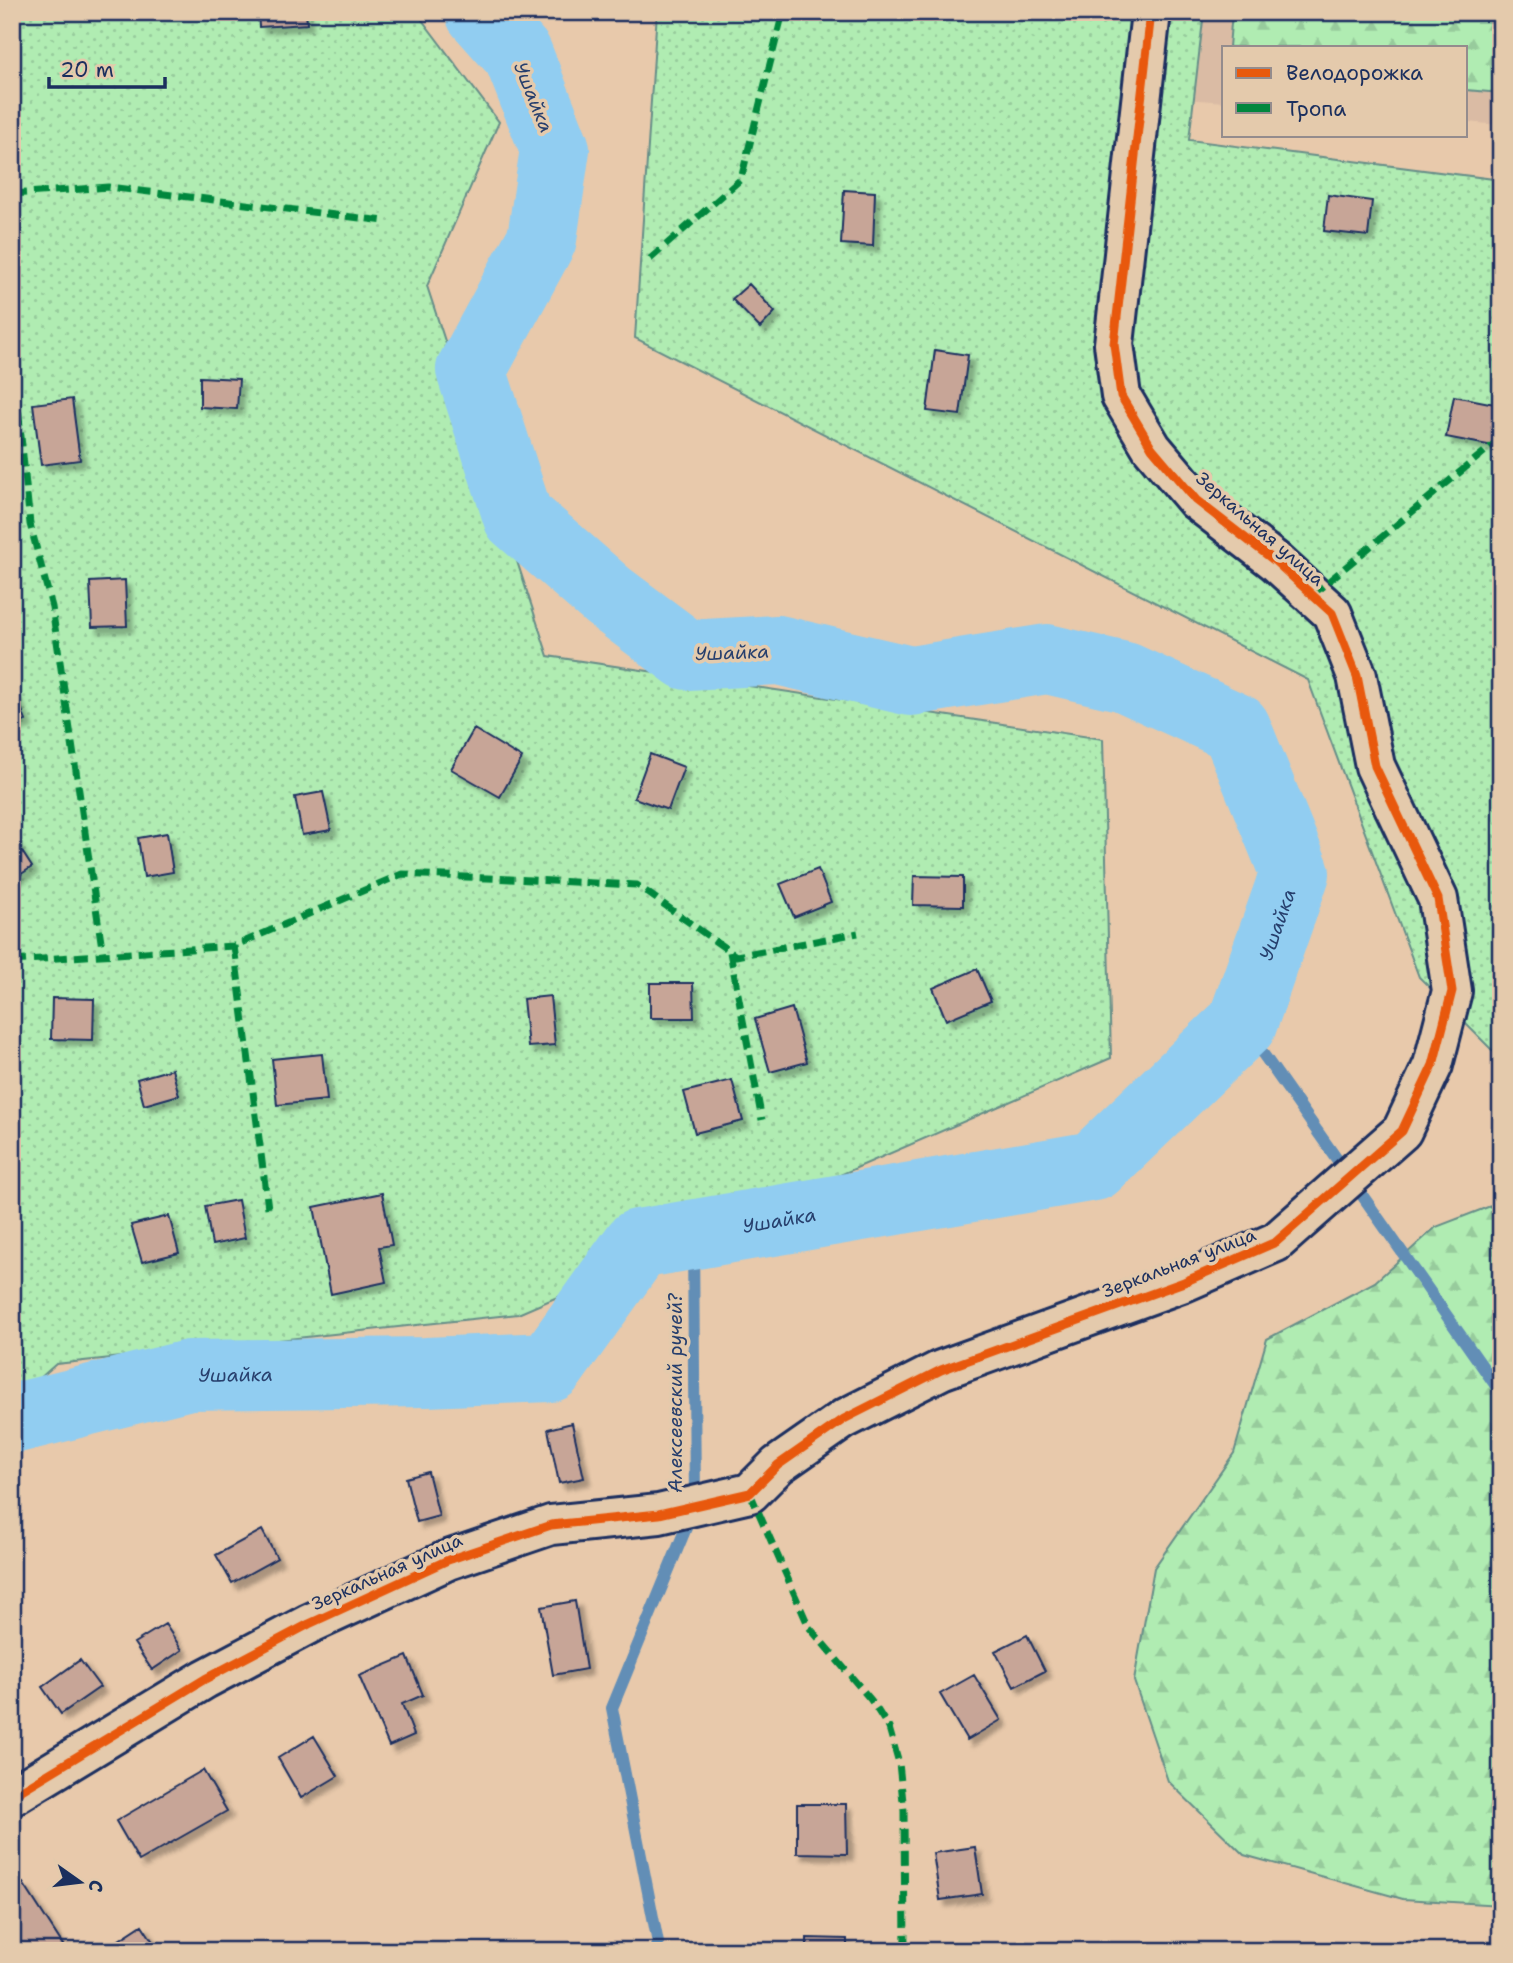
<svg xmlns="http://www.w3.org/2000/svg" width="1513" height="1963" font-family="'Shantell Sans',sans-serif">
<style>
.built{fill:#dabba4}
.grass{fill:url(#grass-dots);stroke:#668e88;stroke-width:2}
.forest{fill:url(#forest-firs);stroke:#668e88;stroke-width:2}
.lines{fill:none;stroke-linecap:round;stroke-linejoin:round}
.stream{stroke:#628eb6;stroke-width:12}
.river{stroke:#91cdf1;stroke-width:70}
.building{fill:#c7a597;stroke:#1b2f5e;stroke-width:2;filter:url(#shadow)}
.minor-casing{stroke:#1b2f5e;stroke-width:44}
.minor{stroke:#e4caac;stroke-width:38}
.quiet{stroke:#00873e;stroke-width:7;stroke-dasharray:14 7;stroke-linecap:butt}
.cycleway-casing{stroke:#e4caac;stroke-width:13}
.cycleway{stroke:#e8590c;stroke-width:9}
.labels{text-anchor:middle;stroke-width:7;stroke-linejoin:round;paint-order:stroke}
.street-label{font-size:18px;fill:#1b2f5e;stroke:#e4caac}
.water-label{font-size:19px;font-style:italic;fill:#273f6d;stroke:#e4caac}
</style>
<defs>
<pattern id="grass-dots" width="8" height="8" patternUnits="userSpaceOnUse" patternTransform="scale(1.75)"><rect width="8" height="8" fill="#b0ecb2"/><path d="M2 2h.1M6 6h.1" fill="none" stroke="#97cb9c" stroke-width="1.8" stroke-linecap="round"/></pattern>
<pattern id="forest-firs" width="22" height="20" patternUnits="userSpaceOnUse" patternTransform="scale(1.75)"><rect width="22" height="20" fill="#b0ecb2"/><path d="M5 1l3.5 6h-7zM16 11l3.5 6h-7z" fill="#97cb9c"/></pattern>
<filter id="shadow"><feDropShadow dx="6" dy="6" stdDeviation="2" flood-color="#0004"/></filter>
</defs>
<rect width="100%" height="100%" fill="#e8c9ab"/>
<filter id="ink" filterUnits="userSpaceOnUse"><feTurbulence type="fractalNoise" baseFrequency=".0143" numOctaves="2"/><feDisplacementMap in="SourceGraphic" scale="14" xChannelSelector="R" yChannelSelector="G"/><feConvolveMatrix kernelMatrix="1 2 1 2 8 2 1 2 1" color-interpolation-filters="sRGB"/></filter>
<g filter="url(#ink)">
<path class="built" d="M1182,12H1501V125L1466,122V47H1224V102L1174,98Z"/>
<path class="grass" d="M12,12H416L499,122L427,286L548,656L1103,739L1111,1058L518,1314L56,1364L12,1403Z
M657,12H1204L1189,140L1501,180V1059L1419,977L1308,680L635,338Z"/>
<path class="forest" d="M1232,12H1501V93L1466,90V47H1229Z
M1501,1202V1905L1403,1899L1244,1855L1168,1781L1134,1681L1154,1568L1234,1453L1267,1339L1375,1282L1436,1227Z"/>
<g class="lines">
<path class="stream" d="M1242,1024L1501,1393
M656,1951L658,1943L612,1708L695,1506L693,1235"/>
<path class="river" id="s1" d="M12,1419L189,1375L426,1372L550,1367L638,1244L1094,1166L1242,1024L1295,873L1236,728L1125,677L1047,659L911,681L778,650L687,655L608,596L518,517L471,370L542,239L555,149L518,55L480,12"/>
</g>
<path class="building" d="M258,12H306L307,24L259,27Z
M844,190L875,192L873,246L841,244Z
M1328,195L1372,201L1368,236L1324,231Z
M749,284L775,312L760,328L732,299Z
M935,350L968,355L960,415L927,411Z
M200,377L239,379L237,409L200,407Z
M1454,396L1500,405L1493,446L1446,437Z
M72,399L80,460L41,465L33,404Z
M125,580L127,626L92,627L90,582Z
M16,694L26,721L12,726V695Z
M474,729L522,758L500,797L451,769Z
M650,754L684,767L668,810L634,798Z
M323,792L331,830L302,835L295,797Z
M167,833L173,872L144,877L138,838Z
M12,836L32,867L12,880Z
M818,869L831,902L794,917L780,884Z
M914,876L963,877V906L913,905Z
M977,969L991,1001L946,1020L933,988Z
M650,983H693L694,1018H650Z
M550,996L555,1045L528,1047L523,999Z
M52,998L94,999L93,1040L51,1039Z
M792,1008L807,1062L770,1072L755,1019Z
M322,1054L327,1100L277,1105L272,1059Z
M172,1069L179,1095L144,1105L137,1079Z
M732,1080L743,1121L695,1133L684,1092Z
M382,1193L392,1245L379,1247L386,1282L331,1294L314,1207Z
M238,1200L245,1238L212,1245L205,1206Z
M169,1216L179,1253L142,1262L131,1225Z
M572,1423L584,1478L559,1483L548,1429Z
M428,1472L439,1516L417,1522L406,1478Z
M262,1530L277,1558L232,1583L216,1555Z
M575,1601L586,1669L553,1675L541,1607Z
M165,1624L182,1650L152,1670L134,1643Z
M1027,1635L1045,1671L1014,1687L995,1651Z
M407,1656L423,1695L402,1704L414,1735L389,1746L359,1676Z
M80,1660L100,1687L61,1714L42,1687Z
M974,1675L1001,1720L967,1740L940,1694Z
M314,1736L338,1776L301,1798L278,1758Z
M203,1770L227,1811L139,1861L116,1821Z
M797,1804H846L847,1854L797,1853Z
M975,1847L982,1894L940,1900L933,1853Z
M23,1883L63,1945L53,1951H12V1889Z
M142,1925L159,1951H126L119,1940Z
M807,1938L847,1939V1951H807Z"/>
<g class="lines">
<defs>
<path id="minor" d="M12,1796L205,1679L309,1624L448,1560L551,1525L659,1514L750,1493L778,1465L844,1419L941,1370L1184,1282L1276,1242L1402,1131L1433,1065L1452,991L1438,899L1375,766L1357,676L1332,613L1275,561L1196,500L1152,448L1121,396L1114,344L1151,12"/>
</defs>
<use href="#minor" class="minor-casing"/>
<use href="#minor" class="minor"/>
<path class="quiet" d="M12,194L108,187L384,221
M650,259L741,179L783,12
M12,349L30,524L52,607L103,955
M1312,595L1501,438
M234,946L268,1208
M730,952L762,1120
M12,961L234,946L402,874L637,885L736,956L858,933
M750,1493L809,1627L871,1700L889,1728L899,1763L904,1811L905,1951"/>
<defs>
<path id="cycleway" d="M12,1796L205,1679L309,1624L448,1560L551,1525L659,1514L750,1493L778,1465L844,1419L941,1370L1184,1282L1276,1242L1402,1131L1433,1065L1452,991L1438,899L1375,766L1357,676L1332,613L1275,561L1196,500L1152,448L1121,396L1114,344L1151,12"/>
</defs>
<use href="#cycleway" class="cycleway-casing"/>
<use href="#cycleway" class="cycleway"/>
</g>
</g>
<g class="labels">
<g class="street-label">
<text transform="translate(1260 529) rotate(41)" y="6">Зеркальная улица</text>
<text transform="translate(1179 1263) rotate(-21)" y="6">Зеркальная улица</text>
<text transform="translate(387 1572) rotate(-24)" y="6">Зеркальная улица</text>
</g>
<g class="water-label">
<text transform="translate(534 97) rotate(68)" y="7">Ушайка</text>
<text transform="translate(732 652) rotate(-2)" y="7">Ушайка</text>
<text dy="7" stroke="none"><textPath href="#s1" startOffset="1468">Ушайка</textPath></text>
<text dy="7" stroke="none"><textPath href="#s1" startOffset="838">Ушайка</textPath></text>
<text dy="7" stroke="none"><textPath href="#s1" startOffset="229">Ушайка</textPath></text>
<text transform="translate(675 1393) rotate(-90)" y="7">Алексеевский ручей?</text>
</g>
</g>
<rect width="1513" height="1963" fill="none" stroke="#e4caac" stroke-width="42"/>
<rect x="21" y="21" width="1471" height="1921" fill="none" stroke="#1b2f5e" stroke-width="2.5" filter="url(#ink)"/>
<rect x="1222" y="46" width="245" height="91" fill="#e4caac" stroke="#948c8d" stroke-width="2"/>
<rect x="1236" y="68" width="35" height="10" fill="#e8590c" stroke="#948c8d" stroke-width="2"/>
<text x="1286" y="80" font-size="21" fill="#1b2f5e">Велодорожка</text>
<rect x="1236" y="103" width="35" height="10" fill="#00873e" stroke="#948c8d" stroke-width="2"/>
<text x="1286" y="116" font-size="21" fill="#1b2f5e">Тропа</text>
<g transform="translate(80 1882) rotate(104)" stroke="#e4caac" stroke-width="5" paint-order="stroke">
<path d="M0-5L12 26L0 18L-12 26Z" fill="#1b2f5e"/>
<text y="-10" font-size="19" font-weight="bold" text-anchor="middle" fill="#1b2f5e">С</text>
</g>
<path d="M49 77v10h116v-10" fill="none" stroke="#1b2f5e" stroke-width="3.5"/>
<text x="60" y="77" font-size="21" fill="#1b2f5e" stroke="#e4caac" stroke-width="5" paint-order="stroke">20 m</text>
</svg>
